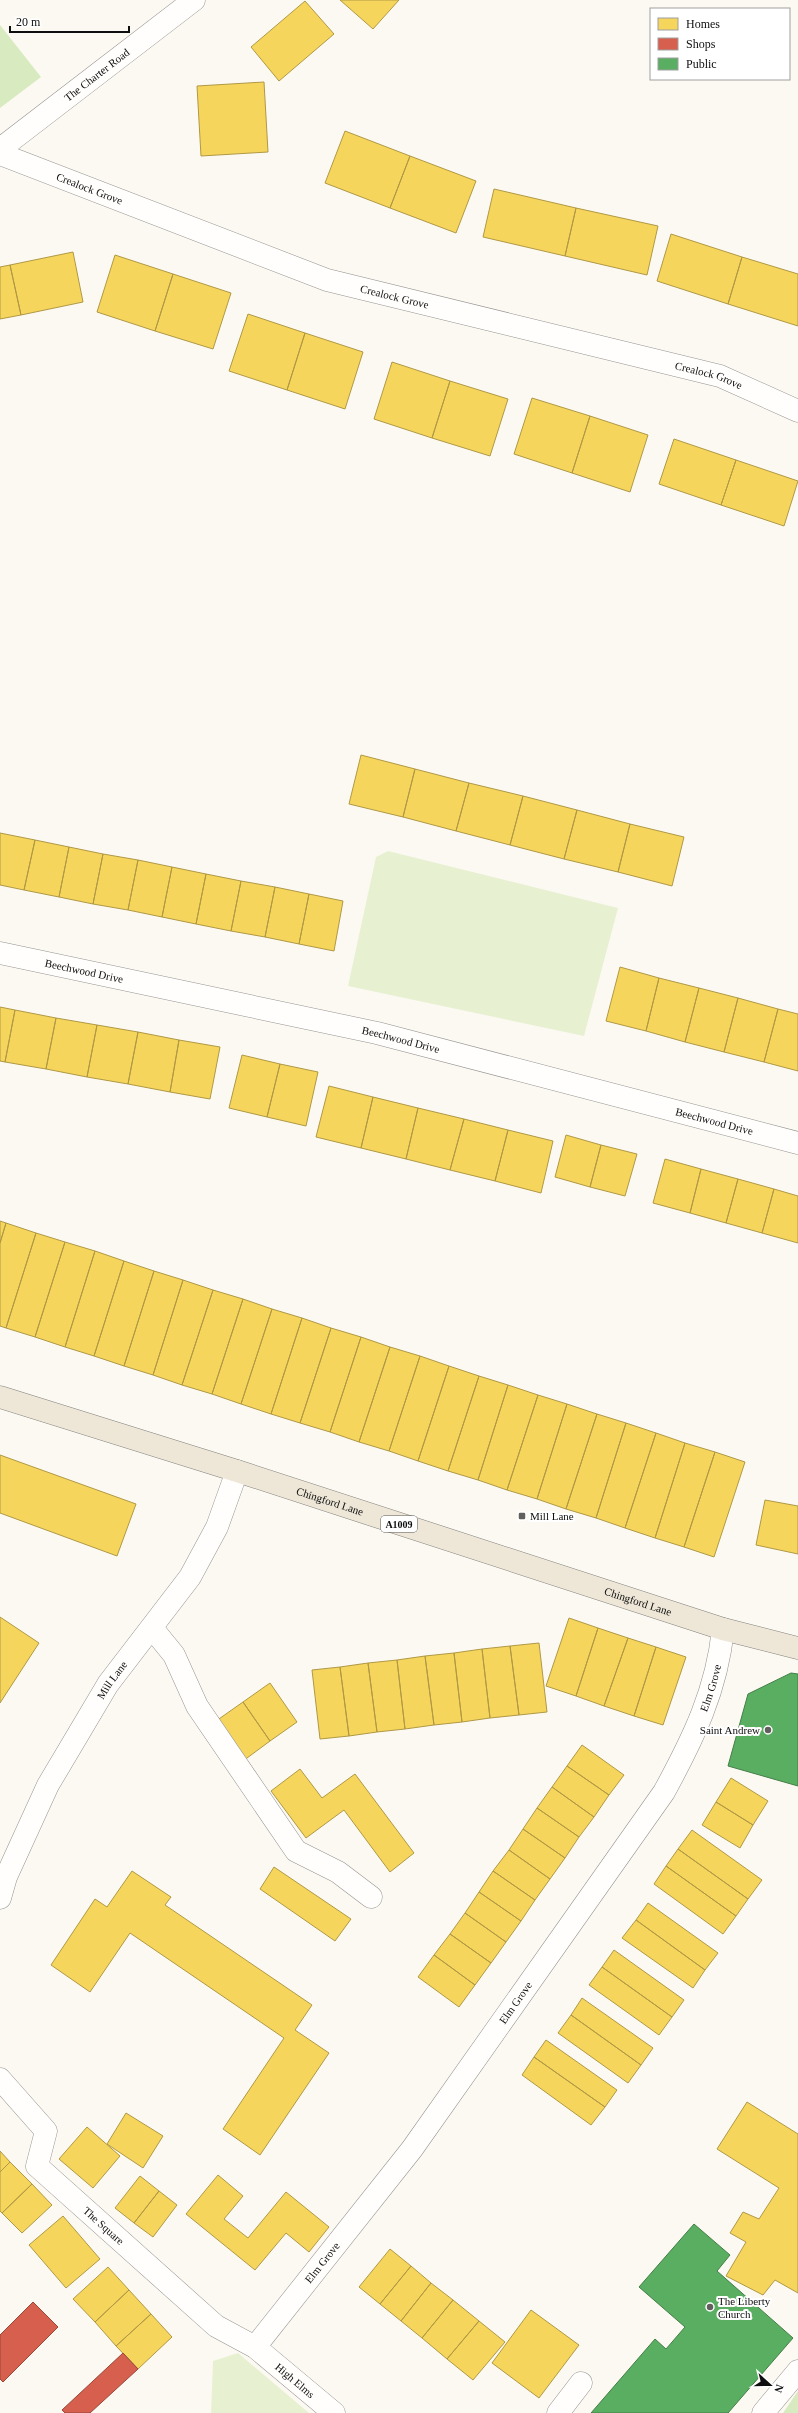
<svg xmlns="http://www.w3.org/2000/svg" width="798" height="2413" font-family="'Times New Roman',serif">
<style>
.green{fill:#e7f1d2}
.forest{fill:#d8eabf}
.homes{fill:#f6d55c;stroke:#b09945}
.shops{fill:#d6604d;stroke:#9a473a}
.public{fill:#5aae61;stroke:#437e48}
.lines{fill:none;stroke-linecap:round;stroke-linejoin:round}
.minor-casing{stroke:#959491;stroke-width:23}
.major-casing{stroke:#82817e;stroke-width:23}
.minor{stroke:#fffefd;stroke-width:22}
.major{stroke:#eee7d8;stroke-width:22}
.poi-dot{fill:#61605e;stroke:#fff;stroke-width:1.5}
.labels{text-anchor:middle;stroke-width:4;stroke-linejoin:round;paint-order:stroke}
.shield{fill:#fff;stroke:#565656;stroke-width:1}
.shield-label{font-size:10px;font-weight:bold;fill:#0e0e0e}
.street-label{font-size:11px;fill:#0e0e0e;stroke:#fff}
.poi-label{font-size:11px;fill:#0e0e0e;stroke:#fff;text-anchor:start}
</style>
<rect width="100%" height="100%" fill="#fcf9f2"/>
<path class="green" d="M388,851L618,908L584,1036L348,986L376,857Z
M238,2353L309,2413H211L213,2361Z"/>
<path class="forest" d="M0,25L41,77L0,108Z
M798,2391V2413H783Z"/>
<path class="homes" d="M340,0H399L373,29Z
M305,1L334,34L279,81L251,47Z
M264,82L268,152L201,156L197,86Z
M345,131L410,156L390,208L325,183Z
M410,156L476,181L456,233L390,208Z
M494,189L576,208L565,256L483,237Z
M576,208L658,226L647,275L565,256Z
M671,234L742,257L728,304L657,281Z
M73,252L83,302L21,315L10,265Z
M115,255L173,274L155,331L97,312Z
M742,257L798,274V326L728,304Z
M10,265L21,315L0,319V267Z
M173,274L231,293L213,349L155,331Z
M248,314L305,333L287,390L229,371Z
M305,333L363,352L345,409L287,390Z
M392,362L450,381L432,438L374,419Z
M450,381L508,399L490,456L432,438Z
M532,398L590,416L572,473L514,454Z
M590,416L648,435L630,492L572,473Z
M674,439L736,460L721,505L659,484Z
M736,460L798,481L784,526L721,505Z
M361,755L415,769L403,817L349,804Z
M415,769L469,783L456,831L403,817Z
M469,783L523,796L510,845L456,831Z
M523,796L577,810L564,859L510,845Z
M577,810L630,824L618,872L564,859Z
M630,824L684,837L672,886L618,872Z
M0,833L35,840L24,890L0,885Z
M35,840L69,847L59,897L24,890Z
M69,847L103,854L93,904L59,897Z
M103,854L138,860L128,910L93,904Z
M138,860L172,867L162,917L128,910Z
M172,867L206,874L196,924L162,917Z
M206,874L241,881L231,931L196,924Z
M241,881L275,887L265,937L231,931Z
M275,887L309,894L299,944L265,937Z
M309,894L343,901L334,951L299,944Z
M620,967L659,978L646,1031L606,1021Z
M659,978L699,988L685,1042L646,1031Z
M699,988L738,998L724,1052L685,1042Z
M738,998L778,1009L764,1062L724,1052Z
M0,1007L15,1010L5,1062L0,1061Z
M778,1009L798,1014V1071L764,1062Z
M15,1010L56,1018L46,1069L5,1062Z
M56,1018L97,1025L87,1077L46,1069Z
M97,1025L138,1032L128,1084L87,1077Z
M138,1032L179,1040L170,1092L128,1084Z
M179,1040L220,1047L210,1099L170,1092Z
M242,1055L280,1064L267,1117L229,1108Z
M280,1064L318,1072L306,1126L267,1117Z
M329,1086L373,1097L361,1148L316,1137Z
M373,1097L418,1108L406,1159L361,1148Z
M418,1108L464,1119L450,1170L406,1159Z
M464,1119L508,1130L495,1181L450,1170Z
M508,1130L553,1141L541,1193L495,1181Z
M566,1135L601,1145L590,1187L555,1177Z
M601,1145L637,1154L625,1196L590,1187Z
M665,1159L701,1169L690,1213L653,1203Z
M701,1169L738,1179L726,1223L690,1213Z
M738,1179L774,1189L762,1233L726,1223Z
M774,1189L798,1196V1243L762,1233Z
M0,1221L6,1223L0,1243Z
M6,1223L36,1233L6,1328L0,1326V1243Z
M36,1233L65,1242L35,1337L6,1328Z
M65,1242L95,1251L65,1347L35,1337Z
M95,1251L124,1261L94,1356L65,1347Z
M124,1261L154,1271L124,1366L94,1356Z
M154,1271L183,1280L153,1375L124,1366Z
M183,1280L213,1290L182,1385L153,1375Z
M213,1290L243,1299L212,1394L182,1385Z
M243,1299L272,1309L241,1404L212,1394Z
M272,1309L302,1318L271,1414L241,1404Z
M302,1318L331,1328L300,1423L271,1414Z
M331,1328L361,1337L330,1432L300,1423Z
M361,1337L390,1347L359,1442L330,1432Z
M390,1347L420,1356L389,1451L359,1442Z
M420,1356L449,1366L418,1461L389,1451Z
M449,1366L479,1376L448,1471L418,1461Z
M479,1376L508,1385L478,1480L448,1471Z
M508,1385L538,1395L507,1490L478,1480Z
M538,1395L567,1404L537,1499L507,1490Z
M567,1404L597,1414L566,1509L537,1499Z
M597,1414L626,1423L596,1518L566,1509Z
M626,1423L656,1433L625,1528L596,1518Z
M656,1433L685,1443L655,1538L625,1528Z
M685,1443L715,1452L684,1547L655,1538Z
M715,1452L745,1462L714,1557L684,1547Z
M0,1455L136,1504L117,1556L0,1513Z
M765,1500L798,1506V1554L756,1545Z
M0,1617L39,1643L0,1703Z
M569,1618L598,1628L576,1696L546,1686Z
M598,1628L628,1638L604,1706L576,1696Z
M628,1638L656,1647L634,1716L604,1706Z
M539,1643L547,1712L519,1715L510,1646Z
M510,1646L519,1715L490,1718L482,1649Z
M656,1647L686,1657L663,1725L634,1716Z
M482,1649L490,1718L462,1722L454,1653Z
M454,1653L462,1722L434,1725L425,1656Z
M425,1656L434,1725L405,1729L397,1660Z
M397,1660L405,1729L377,1732L368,1663Z
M368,1663L377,1732L349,1736L340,1667Z
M340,1667L349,1736L320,1739L312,1670Z
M270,1683L297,1722L270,1741L243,1702Z
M243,1702L270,1741L243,1761L216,1721Z
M582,1745L624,1775L609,1795L567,1766Z
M567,1766L609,1795L594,1817L552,1787Z
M300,1769L322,1798L355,1774L414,1853L390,1872L344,1810L306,1838L271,1791Z
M731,1778L768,1801L753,1825L716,1802Z
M552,1787L594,1817L579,1837L537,1808Z
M716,1802L753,1825L740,1848L702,1825Z
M537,1808L579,1837L565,1858L523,1829Z
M523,1829L565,1858L550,1879L509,1850Z
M692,1830L762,1880L748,1899L678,1849Z
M678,1849L748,1899L736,1916L666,1866Z
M509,1850L550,1879L535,1900L493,1871Z
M666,1866L736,1916L723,1934L654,1884Z
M274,1867L351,1919L335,1941L260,1889Z
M132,1871L171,1897L165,1905L312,2005L295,2030L329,2053L260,2155L223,2129L284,2038L130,1933L90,1992L51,1965L95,1899L107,1907Z
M493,1871L535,1900L521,1921L479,1892Z
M479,1892L521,1921L506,1942L465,1913Z
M648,1903L718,1953L705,1970L636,1920Z
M465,1913L506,1942L491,1963L450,1934Z
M636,1920L705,1970L693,1988L622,1938Z
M450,1934L491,1963L475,1985L434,1955Z
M614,1950L684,2000L672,2017L602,1967Z
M434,1955L475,1985L459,2007L418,1977Z
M602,1967L672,2017L659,2035L589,1985Z
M582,1998L653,2048L641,2065L571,2015Z
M571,2015L641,2065L628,2083L558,2033Z
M546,2040L617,2090L605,2107L534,2057Z
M534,2057L605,2107L591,2125L522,2075Z
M747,2102L798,2134V2293L775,2280L763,2295L726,2276L746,2242L730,2233L743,2212L759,2219L779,2188L717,2149Z
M126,2113L163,2136L143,2168L107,2144Z
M87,2127L120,2156L93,2188L59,2159Z
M0,2151L10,2162L0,2172Z
M10,2162L32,2184L2,2213L0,2211V2172Z
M218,2175L243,2196L224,2219L248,2238L286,2192L329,2227L309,2252L286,2233L255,2270L186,2214Z
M140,2176L159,2191L134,2223L115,2208Z
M32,2184L52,2205L22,2233L2,2213Z
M159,2191L177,2205L153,2237L134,2223Z
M63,2216L100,2259L66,2288L29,2245Z
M390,2249L411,2266L380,2304L359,2287Z
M411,2266L431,2283L401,2321L380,2304Z
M108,2267L129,2290L95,2322L73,2299Z
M431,2283L453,2300L422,2338L401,2321Z
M129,2290L151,2314L116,2346L95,2322Z
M453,2300L479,2321L447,2359L422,2338Z
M531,2310L579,2345L539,2398L492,2363Z
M151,2314L172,2337L138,2369L116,2346Z
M479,2321L505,2342L473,2380L447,2359Z"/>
<path class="shops" d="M33,2302L58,2327L3,2382L0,2379V2335Z
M123,2353L138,2369L90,2413H65L62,2410Z"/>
<path class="public" d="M791,1673L798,1674V1786L728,1766L748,1694Z
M694,2224L730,2255L717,2271L793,2338L728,2413H591L655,2339L666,2349L685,2327L639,2287Z"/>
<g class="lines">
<defs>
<g id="minor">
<path id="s1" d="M0,149L194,0"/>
<path id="s2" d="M0,154L327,280L720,376L798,411"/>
<path id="s3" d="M0,953L377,1033L798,1143"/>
<path d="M152,1628L174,1655L197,1706L296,1851L338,1872L371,1897"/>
<path id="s4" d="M0,1898L6,1877L48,1785L108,1684L190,1577L217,1527L237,1471"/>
<path id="s5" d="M0,2079L46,2131L37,2166L216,2326L255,2347L334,2413"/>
<path id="s6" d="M255,2347L412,2149L664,1792C693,1739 717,1690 723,1629"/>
<path d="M558,2413L581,2383"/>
<path d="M763,2413L798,2371"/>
</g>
<g id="major">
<path id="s7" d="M0,1397L237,1471L723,1629L798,1648"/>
</g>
</defs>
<use href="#minor" class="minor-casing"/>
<use href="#major" class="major-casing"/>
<use href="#minor" class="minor"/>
<use href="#major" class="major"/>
</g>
<g class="poi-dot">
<rect x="518" y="1512" width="8" height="8" rx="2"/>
<circle cx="768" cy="1730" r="4"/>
<circle cx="710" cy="2307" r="4"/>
</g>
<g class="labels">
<rect class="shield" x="381" y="1516" width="36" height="16" rx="3"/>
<g class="shield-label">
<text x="399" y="1528">A1009</text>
</g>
<g class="street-label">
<text dy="4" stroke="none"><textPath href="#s1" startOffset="122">The Charter Road</textPath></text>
<text dy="4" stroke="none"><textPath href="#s2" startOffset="96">Crealock Grove</textPath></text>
<text dy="4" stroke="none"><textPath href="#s2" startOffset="420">Crealock Grove</textPath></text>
<text dy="4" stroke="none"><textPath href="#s2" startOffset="744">Crealock Grove</textPath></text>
<text dy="4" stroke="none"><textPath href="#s3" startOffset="86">Beechwood Drive</textPath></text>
<text dy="4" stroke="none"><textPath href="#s3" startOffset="410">Beechwood Drive</textPath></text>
<text dy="4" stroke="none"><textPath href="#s3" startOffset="734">Beechwood Drive</textPath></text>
<text dy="4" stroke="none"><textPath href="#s7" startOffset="346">Chingford Lane</textPath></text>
<text dy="4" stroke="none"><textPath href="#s7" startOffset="670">Chingford Lane</textPath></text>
<text dy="4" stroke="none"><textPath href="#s4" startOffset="246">Mill Lane</textPath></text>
<text dy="4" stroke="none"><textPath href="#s6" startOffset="804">Elm Grove</textPath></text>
<text dy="4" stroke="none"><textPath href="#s6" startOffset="432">Elm Grove</textPath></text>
<text dy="4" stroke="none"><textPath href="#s5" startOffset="195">The Square</textPath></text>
<text dy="4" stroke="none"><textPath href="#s6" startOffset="108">Elm Grove</textPath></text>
<text dy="4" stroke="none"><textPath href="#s5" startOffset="442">High Elms</textPath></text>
</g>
<g class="poi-label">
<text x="530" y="1520">Mill Lane</text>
<text x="760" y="1734" text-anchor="end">Saint Andrew</text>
<text x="718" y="2305">The Liberty<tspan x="718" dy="13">Church</tspan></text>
</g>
</g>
<rect x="650" y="8" width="140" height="72" fill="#ffffff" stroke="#9f9f9f"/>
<rect x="658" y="18" width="20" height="12" fill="#f6d55c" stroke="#9f9f9f"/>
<text x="686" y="28" font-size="12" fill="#0e0e0e">Homes</text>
<rect x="658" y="38" width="20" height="12" fill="#d6604d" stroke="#9f9f9f"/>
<text x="686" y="48" font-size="12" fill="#0e0e0e">Shops</text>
<rect x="658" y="58" width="20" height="12" fill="#5aae61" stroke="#9f9f9f"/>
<text x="686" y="68" font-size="12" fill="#0e0e0e">Public</text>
<g transform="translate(770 2385) rotate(111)" stroke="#ffffff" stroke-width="3" paint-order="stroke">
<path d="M0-3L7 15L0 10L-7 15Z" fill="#0e0e0e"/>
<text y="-6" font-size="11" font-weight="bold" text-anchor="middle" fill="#0e0e0e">N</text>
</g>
<path d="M10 26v6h119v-6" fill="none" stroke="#0e0e0e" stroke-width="2"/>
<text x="16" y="26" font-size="12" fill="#0e0e0e" stroke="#ffffff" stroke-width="3" paint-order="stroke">20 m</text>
</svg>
